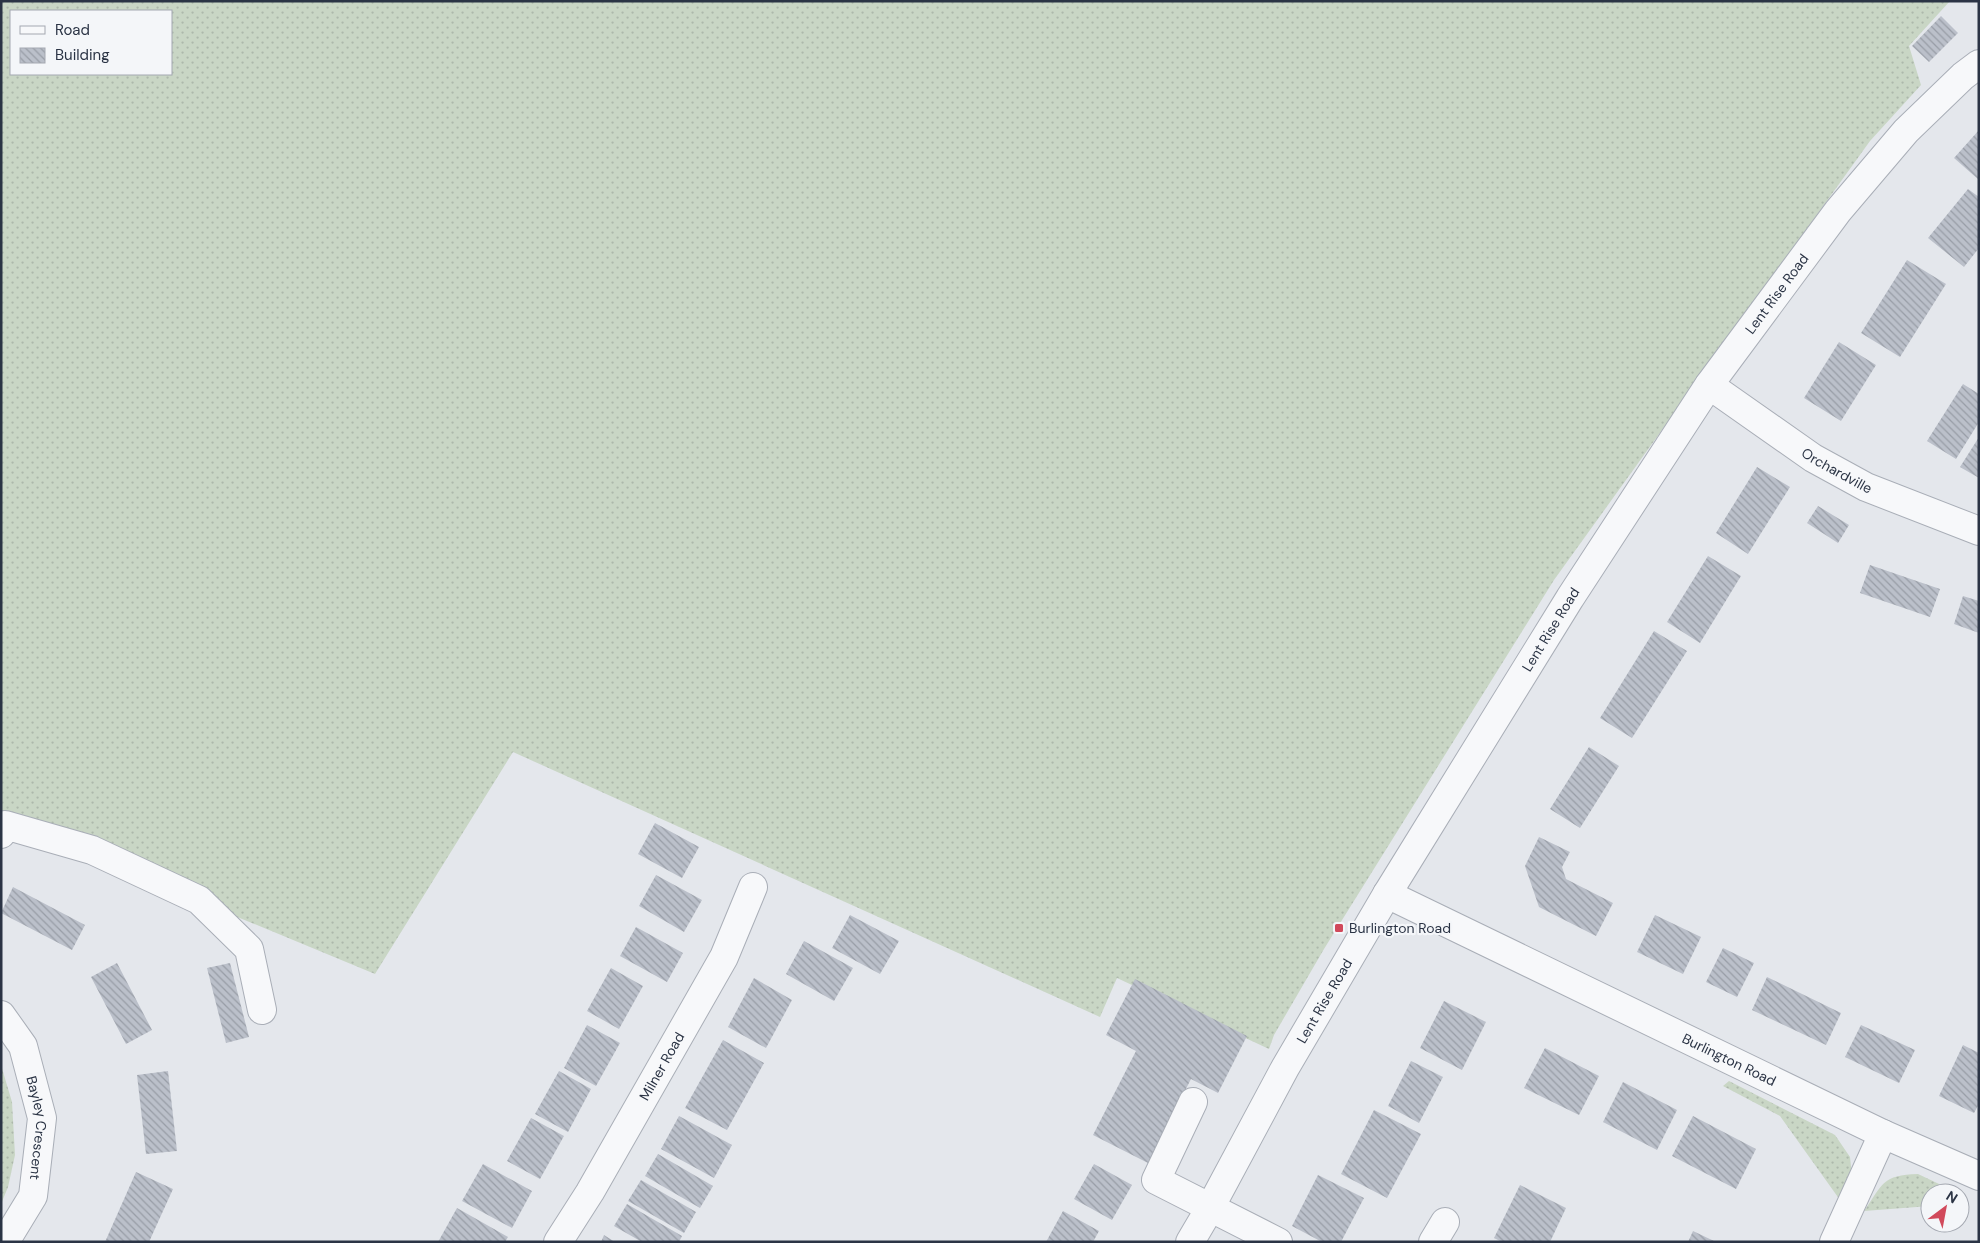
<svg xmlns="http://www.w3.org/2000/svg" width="1980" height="1243" font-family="'DM Sans',sans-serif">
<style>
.grass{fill:url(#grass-dots);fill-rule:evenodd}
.building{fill:url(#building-back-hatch)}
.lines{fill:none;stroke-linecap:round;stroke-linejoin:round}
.minor-casing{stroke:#a9aeb7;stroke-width:30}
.minor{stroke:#f7f8fa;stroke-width:28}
.poi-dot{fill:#d1495b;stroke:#f4f6f9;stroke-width:2}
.labels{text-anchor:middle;stroke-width:4.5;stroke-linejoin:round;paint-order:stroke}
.street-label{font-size:14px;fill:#2b3445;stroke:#f4f6f9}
.poi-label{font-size:14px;fill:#2b3445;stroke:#f4f6f9;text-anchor:start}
</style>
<defs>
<pattern id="grass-dots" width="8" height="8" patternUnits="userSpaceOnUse" patternTransform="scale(1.25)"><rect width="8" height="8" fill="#c9d6c5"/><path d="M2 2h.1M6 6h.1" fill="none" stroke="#adb8ab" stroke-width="1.8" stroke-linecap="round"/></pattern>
<pattern id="building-back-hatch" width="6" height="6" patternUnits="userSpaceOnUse" patternTransform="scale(1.25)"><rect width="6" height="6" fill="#bbc0ca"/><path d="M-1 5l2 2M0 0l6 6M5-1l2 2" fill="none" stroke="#989da6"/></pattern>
</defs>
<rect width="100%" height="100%" fill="#e4e7ec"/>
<path class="grass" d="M1,1H1950L1909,46L1921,85L1870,141L1554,580L1324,949L1274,1035L1269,1049L1117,978L1100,1017L513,752L375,974L1,819ZM11,11H171V74H11Z
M1,1065L12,1102L15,1155L8,1187L1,1204Z
M1729,1081L1835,1135L1850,1157L1852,1176L1840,1200L1780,1116L1723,1086Z
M1918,1174L1958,1193H1930V1206L1864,1211C1883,1184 1882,1175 1918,1174Z"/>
<path class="building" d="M1941,16L1958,33L1929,62L1912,46Z
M1979,130V180L1954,158Z
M1968,189L1979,197V248L1964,267L1928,238Z
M1907,260L1946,284L1900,357L1861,333Z
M1839,342L1876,365L1841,421L1804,398Z
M1963,384L1979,394V422L1956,459L1927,441Z
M1979,437V478L1960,467Z
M1757,467L1790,487L1748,554L1716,533Z
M1818,506L1849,525L1838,543L1807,523Z
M1708,556L1741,576L1700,643L1667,622Z
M1870,565L1940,589L1930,617L1860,593Z
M1963,596L1979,601V633L1954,624Z
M1654,631L1687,651L1632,738L1600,718Z
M1589,747L1619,766L1580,828L1550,809Z
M655,823L699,847L682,878L638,854Z
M1539,837L1570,852L1562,867L1566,879L1613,903L1596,936L1539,907L1525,866Z
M656,875L702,900L684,932L639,906Z
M13,887L85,925L72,950L1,913Z
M850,915L899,941L880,974L832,948Z
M1655,915L1701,937L1683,974L1637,952Z
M636,927L683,953L667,982L620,956Z
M804,941L853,968L834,1001L786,974Z
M1723,948L1754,963L1737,997L1706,982Z
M117,963L152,1030L126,1044L91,977Z
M230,963L249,1037L226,1043L207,968Z
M611,968L643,986L619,1029L587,1011Z
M1767,977L1841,1013L1826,1045L1752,1010Z
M754,978L792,1000L766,1048L728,1027Z
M1135,979L1247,1036L1218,1093L1191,1079L1148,1163L1093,1135L1136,1051L1106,1035Z
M1444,1001L1486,1022L1462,1070L1420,1048Z
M587,1025L620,1043L596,1086L564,1068Z
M1861,1025L1915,1050L1899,1083L1845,1057Z
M723,1040L764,1063L727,1130L685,1108Z
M1963,1045L1979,1053V1104L1974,1113L1939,1096Z
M1545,1048L1599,1076L1579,1115L1524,1088Z
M1411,1061L1443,1077L1419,1123L1388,1106Z
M168,1071L177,1151L146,1154L137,1075Z
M559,1071L591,1089L568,1132L535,1114Z
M1623,1082L1677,1110L1657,1150L1603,1122Z
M1374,1110L1421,1134L1387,1198L1341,1174Z
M679,1116L732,1145L714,1178L661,1149Z
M1693,1116L1756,1149L1736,1189L1672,1156Z
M531,1118L564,1136L540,1179L507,1161Z
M658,1154L713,1186L700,1208L645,1176Z
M483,1164L532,1191L512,1228L462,1201Z
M1094,1164L1132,1185L1112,1220L1074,1199Z
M136,1172L173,1189L149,1242H105Z
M1318,1175L1364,1198L1341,1242H1322L1292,1226Z
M641,1180L696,1212L684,1233L628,1201Z
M1520,1185L1566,1208L1550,1242H1502L1494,1238Z
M627,1204L682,1236L679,1242H642L614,1226Z
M457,1208L508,1237L505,1242H438Z
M1063,1211L1099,1231L1093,1242H1046Z
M1693,1231L1716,1242H1688Z
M604,1235L615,1242H601Z"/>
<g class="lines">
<defs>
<g id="minor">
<path id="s1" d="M1709,385L1813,458L1866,487L1979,531"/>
<path d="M1,834L5,825L92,850L199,900L249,949L262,1010"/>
<path id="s2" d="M1387,894L1883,1134L1979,1176"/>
<path id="s3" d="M1,1015L23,1046L42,1118L33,1196L5,1242"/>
<path d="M1193,1102L1156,1180L1278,1242"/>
<path id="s4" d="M558,1242L590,1192L724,957L753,887"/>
<path id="s5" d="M1190,1242L1210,1208L1285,1068L1387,894L1570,598L1709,385L1838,211L1906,131L1963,76L1979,64"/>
<path d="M1433,1242L1445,1222"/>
<path d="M1834,1242L1883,1134"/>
</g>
</defs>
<use href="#minor" class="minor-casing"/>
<use href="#minor" class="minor"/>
</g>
<rect class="poi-dot" x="1334" y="923" width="10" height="10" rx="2.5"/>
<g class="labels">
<g class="street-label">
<text dy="5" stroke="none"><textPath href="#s5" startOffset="1116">Lent Rise Road</textPath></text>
<text dy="5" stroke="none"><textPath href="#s1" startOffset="154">Orchardville</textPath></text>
<text dy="5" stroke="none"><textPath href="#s5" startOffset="711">Lent Rise Road</textPath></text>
<text dy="5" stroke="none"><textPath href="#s5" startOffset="276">Lent Rise Road</textPath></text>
<text dy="5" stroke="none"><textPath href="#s2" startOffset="380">Burlington Road</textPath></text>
<text dy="5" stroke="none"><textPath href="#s4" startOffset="204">Milner Road</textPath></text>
<text dy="5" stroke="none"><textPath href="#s3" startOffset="122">Bayley Crescent</textPath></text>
</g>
<g class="poi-label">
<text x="1349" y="933">Burlington Road</text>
</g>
</g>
<rect width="1980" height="1243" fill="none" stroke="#2b3445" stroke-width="5"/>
<rect x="10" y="10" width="162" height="65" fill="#f4f6f9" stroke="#a4a8b1"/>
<rect x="20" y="26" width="25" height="8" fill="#f7f8fa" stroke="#a4a8b1"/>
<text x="55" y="35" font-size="15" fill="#2b3445">Road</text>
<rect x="20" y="48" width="25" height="15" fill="url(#building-back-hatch)" stroke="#a4a8b1"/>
<text x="55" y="60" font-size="15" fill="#2b3445">Building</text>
<g transform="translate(1945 1208) rotate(32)"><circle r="24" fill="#f4f6f9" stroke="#a4a8b1"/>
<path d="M0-4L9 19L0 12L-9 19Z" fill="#d1495b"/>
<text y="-8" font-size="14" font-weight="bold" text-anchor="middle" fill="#2b3445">N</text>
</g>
</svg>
